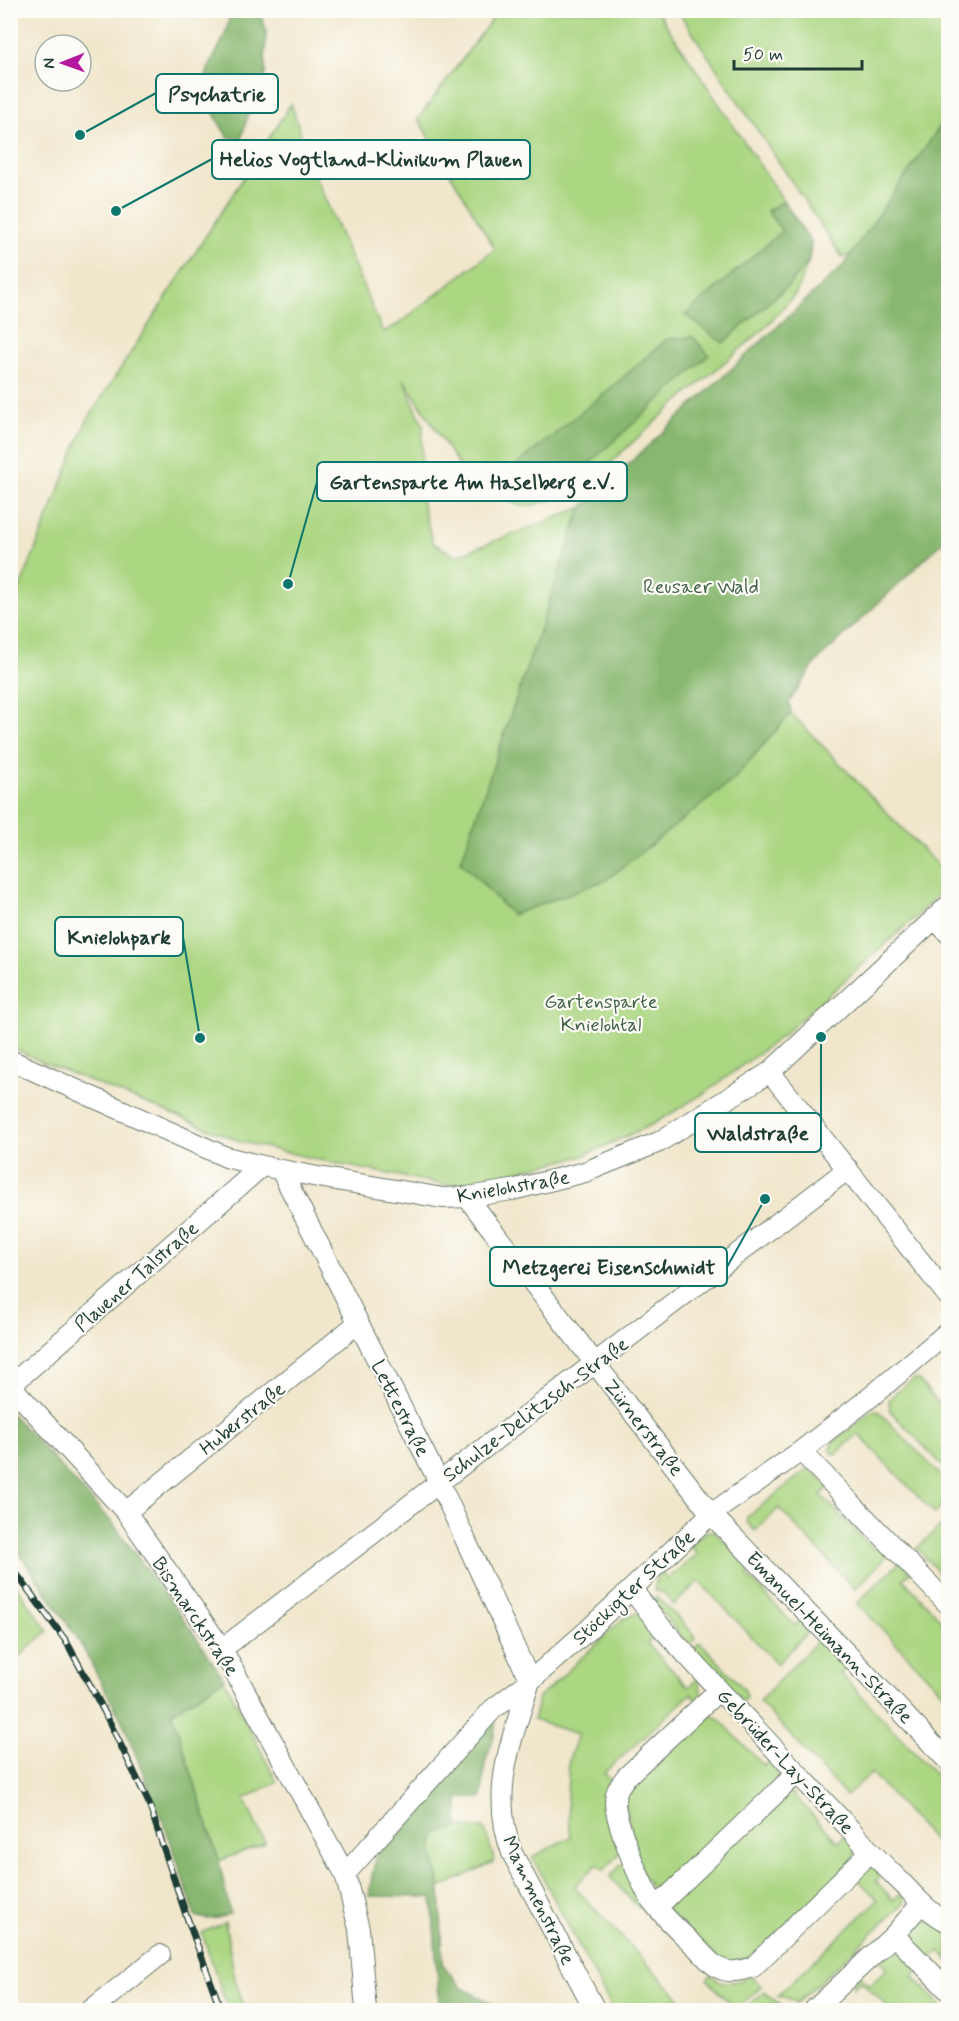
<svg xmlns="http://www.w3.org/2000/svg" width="959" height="2021" font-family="Mynerve,sans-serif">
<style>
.green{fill:#abd682;stroke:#658a5b;stroke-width:1.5}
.forest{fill:#88b770;stroke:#547a52;stroke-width:1.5}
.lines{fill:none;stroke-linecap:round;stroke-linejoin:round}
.minor-casing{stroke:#687869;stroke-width:22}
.minor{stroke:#fff;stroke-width:20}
.rail-casing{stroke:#1f3d34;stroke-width:7}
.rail{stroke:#fdfcf7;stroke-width:4.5;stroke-dasharray:14;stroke-linecap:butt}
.labels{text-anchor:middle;stroke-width:4.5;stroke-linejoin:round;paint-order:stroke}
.park-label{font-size:20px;fill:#426348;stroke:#fdfcf7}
.street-label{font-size:20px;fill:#1f3d34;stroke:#fdfcf7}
.leader{fill:none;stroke:#0f766e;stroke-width:2}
.callout-dot{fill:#0f766e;stroke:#fdfcf7;stroke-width:2}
.callout{fill:#fdfcf7;stroke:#0f766e;stroke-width:2}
.callout-label{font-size:21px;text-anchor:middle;font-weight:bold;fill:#1f3d34}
</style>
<rect width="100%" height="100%" fill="#fdfcf7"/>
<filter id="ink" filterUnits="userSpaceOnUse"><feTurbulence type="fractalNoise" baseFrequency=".0167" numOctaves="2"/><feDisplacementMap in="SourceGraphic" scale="12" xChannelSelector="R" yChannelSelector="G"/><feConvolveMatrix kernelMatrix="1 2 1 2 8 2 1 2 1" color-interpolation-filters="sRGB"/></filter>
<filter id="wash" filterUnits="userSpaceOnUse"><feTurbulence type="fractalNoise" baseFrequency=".008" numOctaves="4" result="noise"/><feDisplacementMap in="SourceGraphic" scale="24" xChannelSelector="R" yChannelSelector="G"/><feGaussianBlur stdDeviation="1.35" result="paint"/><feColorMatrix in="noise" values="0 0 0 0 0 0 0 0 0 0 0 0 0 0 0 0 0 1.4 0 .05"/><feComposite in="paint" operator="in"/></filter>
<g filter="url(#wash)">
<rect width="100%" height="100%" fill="#f0e6cb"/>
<path class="green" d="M498,11H657L811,242L809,260L796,293L765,328L667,411L596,476L566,496L533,505L521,506L489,493L466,477L403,378L423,425L420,497L433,543L456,556L581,508L461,862L733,780L791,713L948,876V884L918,915L783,1035L708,1091L655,1123L583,1156L461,1184L446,1185L338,1164L242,1142L40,1061L11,1047L10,613L86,422L291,104L315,176L383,332L397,325L495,249L418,119Z
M678,11H948V128L862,253L842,257Z
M914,1379L919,1380L948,1415V1450L945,1454L948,1471L890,1411L889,1400L896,1392Z
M874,1410H877L948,1483V1499L935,1514L858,1434L835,1455L831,1451L832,1443Z
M808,1469L831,1485L821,1495L873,1549L882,1541L892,1551L855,1589L779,1508L755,1531L747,1522V1517Z
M948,1519V1583L917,1548Z
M714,1531L754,1568L747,1575L795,1626L801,1620L807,1633L777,1664L699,1581L674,1605L663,1592L654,1591L656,1581L661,1572L668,1579L697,1554L690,1546L705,1532Z
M901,1561L911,1572L903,1579L948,1627V1698L857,1603Z
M10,1577L48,1631L11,1664H10Z
M657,1597L695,1635V1639L690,1644L688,1645L655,1604L653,1598Z
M639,1612L656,1634L647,1643L688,1687L698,1678L702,1696L698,1701L691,1694L604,1773L613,1783L608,1788V1807L621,1852L604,1870L597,1864L574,1887L691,2010H613L532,1857L571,1837L567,1797L569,1760L578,1734L533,1720L539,1698L624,1618Z
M821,1637L847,1666L840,1673L948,1788V1856L871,1773L846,1796L759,1701Z
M699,1643H701L745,1690L746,1698L743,1701L693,1649Z
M224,1679L277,1782L244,1799L265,1843L219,1861L172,1712Z
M711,1714L719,1719L764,1766L774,1758L778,1776L775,1784L656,1897L643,1875L622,1796Z
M789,1790L838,1842L847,1834L856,1849L852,1863L751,1960L727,1967L665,1908Z
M458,1827L484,1828L495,1861L440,1888L432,1848L436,1833Z
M626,1863L645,1902L639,1908L610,1877L621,1865Z
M868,1867L875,1868L882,1874L876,1881L893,1900L901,1893L905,1900L902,1905L797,2003L788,1998L777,1996L878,1900L855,1876Z
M921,1920L929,1921L948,1931V1960L940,1951L929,1960L911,1941L908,1933L912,1924Z
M225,1922L235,1980L245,2010H228L202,1933Z
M894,1951L900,1952L918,1971L913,1976L945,2010H880L886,2004L860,1981L853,1988L852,1983L859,1975L870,1985L888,1968L878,1958L886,1952Z
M711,1975C724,1986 735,1983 750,1976L761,1986L736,2010L707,1979Z
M764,1991L772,1999L791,2010H744Z"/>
<path class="forest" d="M230,11H259L266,30L265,75L255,92L241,139L228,137C214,116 197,88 211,63C220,45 229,31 230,11Z
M948,115V537L816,662L789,702L791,713L733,780L606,880L512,915L461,861L581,508L843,266Z
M783,201L811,242L809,260L789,285L723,343L685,315L782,231L767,211Z
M693,337L709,355L562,488L541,491L504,475L606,392L667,339Z
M11,1413L114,1525L194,1634L224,1679L172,1712L219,1861L230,1913C220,1919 205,1921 195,1915L171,1842L123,1723L78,1639L20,1554L11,1543Z
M494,1719C498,1735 488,1749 485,1764C483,1775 483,1787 482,1798H458V1827L436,1833L432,1848L440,1888L443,1965L462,1988L504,2010H440L432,1897L369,1896L373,1869L379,1852Z"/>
</g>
<g filter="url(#ink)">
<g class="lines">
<defs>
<path id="minor" d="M934,918L948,933
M10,1060L226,1157C297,1176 371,1185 443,1198L467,1197L512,1190L585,1172L659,1142L770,1072L948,906
M770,1072L948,1296
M281,1170L439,1482L530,1681
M467,1197L711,1514L853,1660L948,1761
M10,1385L126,1512L222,1649L345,1874L359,1929L366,2010
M11,1385L262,1166
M801,1451L948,1604
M126,1512L358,1323
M632,1590L662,1628L719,1690L851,1830C868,1850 887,1868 906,1887C919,1901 931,1914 948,1922
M222,1649L848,1169
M530,1681C512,1741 489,1790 512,1853L595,2010
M719,1690L626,1777C620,1785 615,1791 615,1802C615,1821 641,1885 652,1901C665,1919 682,1933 697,1948C703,1954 710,1963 717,1967C729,1974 740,1971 753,1967L870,1852
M345,1874L493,1709L530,1681L589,1629L711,1514L801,1451L873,1395L948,1332
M657,1907L797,1773
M894,1935L948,1990
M91,2010L160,1955
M814,2010L894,1935L921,1904"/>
</defs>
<use href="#minor" class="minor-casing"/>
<use href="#minor" class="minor"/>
<defs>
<path id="rail" d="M10,1565L66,1641L104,1711L148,1801L185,1912L221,2010"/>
</defs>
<use href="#rail" class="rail-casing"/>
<use href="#rail" class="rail"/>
</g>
</g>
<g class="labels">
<g class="park-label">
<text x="701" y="593">Reusaer Wald</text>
<text x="601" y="1008">Gartensparte<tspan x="601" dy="23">Knielohtal</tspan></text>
</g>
<g class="street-label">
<text transform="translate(513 1186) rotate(-10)" y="7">Knielohstraße</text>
<text transform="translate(136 1276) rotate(-41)" y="7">Plauener Talstraße</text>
<text transform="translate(401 1408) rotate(63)" y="7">Lettestraße</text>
<text transform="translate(535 1409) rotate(-37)" y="7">Schulze-Delitzsch-Straße</text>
<text transform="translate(242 1418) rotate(-39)" y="7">Huberstraße</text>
<text transform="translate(644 1427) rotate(52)" y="7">Zürnerstraße</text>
<text transform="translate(633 1587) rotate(-43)" y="7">Stöckigter Straße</text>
<text transform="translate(196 1616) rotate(56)" y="7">Bismarckstraße</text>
<text transform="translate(830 1637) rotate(46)" y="7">Emanuel-Heimann-Straße</text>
<text transform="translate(786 1761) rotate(47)" y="7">Gebrüder-Lay-Straße</text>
<text transform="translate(539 1900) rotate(64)" y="7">Mammenstraße</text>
</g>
</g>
<path class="leader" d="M80 135L156 93M116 211L212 159M288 584L317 482M200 1038L183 937M821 1037L821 1133M765 1199L727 1267"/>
<g class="callout-dot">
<circle cx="80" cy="135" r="6"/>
<circle cx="116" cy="211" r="6"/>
<circle cx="288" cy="584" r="6"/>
<circle cx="200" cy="1038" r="6"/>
<circle cx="821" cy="1037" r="6"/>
<circle cx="765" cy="1199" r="6"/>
</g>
<g class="callout">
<rect x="156" y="74" width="122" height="39" rx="6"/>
<rect x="212" y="140" width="318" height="39" rx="6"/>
<rect x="317" y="462" width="310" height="39" rx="6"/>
<rect x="55" y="917" width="128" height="39" rx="6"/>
<rect x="695" y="1113" width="126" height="39" rx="6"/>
<rect x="490" y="1247" width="237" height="39" rx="6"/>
</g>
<g class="callout-label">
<text x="217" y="101">Psychatrie</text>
<text x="371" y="166">Helios Vogtland-Klinikum Plauen</text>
<text x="472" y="489">Gartensparte Am Haselberg e.V.</text>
<text x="119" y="944">Knielohpark</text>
<text x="758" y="1140">Waldstraße</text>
<text x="609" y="1274">Metzgerei Eisenschmidt</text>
</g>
<rect width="959" height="2021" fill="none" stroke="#fdfcf7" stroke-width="36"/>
<g transform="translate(63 63) rotate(269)"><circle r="28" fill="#fdfcf7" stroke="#a4b0a9" stroke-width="1.5"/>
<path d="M0-4.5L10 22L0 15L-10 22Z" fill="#b5179e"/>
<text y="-9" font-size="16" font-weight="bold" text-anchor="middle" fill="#1f3d34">N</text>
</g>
<path d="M734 60v9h128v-9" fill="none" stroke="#1f3d34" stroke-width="3"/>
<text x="743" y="60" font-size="18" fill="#1f3d34" stroke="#fdfcf7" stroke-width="4.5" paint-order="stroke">50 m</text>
</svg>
